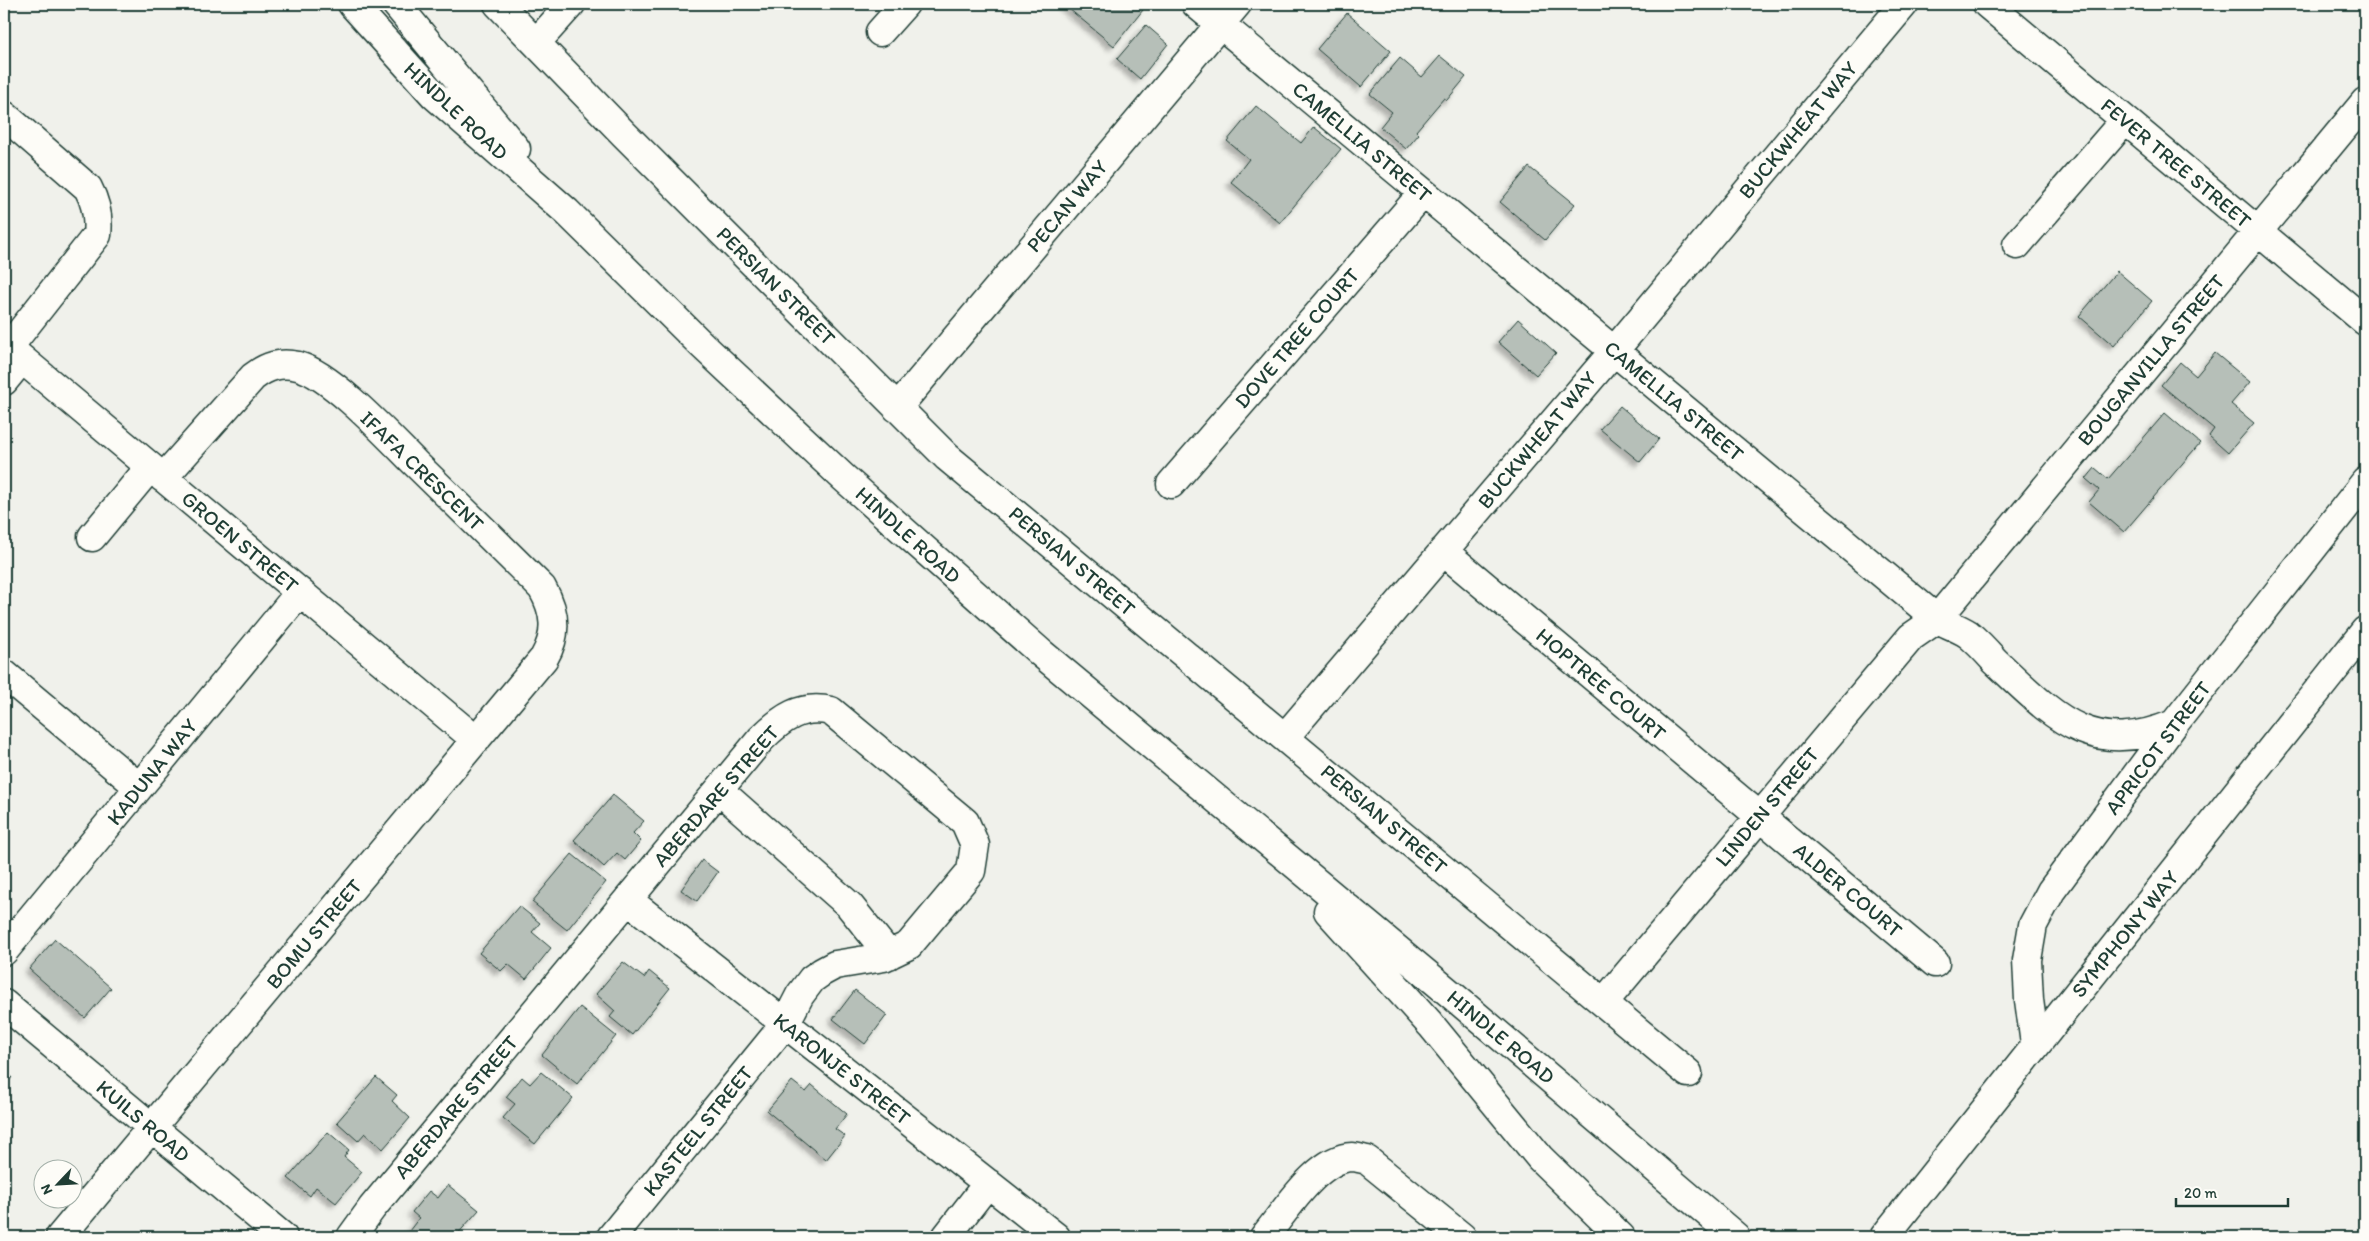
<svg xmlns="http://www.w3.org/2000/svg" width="2369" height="1241" font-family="Itim,sans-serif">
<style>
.building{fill:#b6bfb8;stroke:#1f3d34;filter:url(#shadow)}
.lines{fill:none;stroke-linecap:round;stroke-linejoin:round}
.minor-casing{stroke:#1f3d34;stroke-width:31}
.major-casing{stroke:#1f3d34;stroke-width:31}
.minor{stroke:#fdfcf7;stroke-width:28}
.major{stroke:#fdfcf7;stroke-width:28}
.labels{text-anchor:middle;stroke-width:4.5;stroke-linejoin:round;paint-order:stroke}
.street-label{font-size:21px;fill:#1f3d34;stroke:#fdfcf7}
</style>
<defs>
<filter id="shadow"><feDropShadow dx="-4.5" dy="4.5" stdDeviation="2.5" flood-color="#0004"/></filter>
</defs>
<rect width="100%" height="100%" fill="#f0f1eb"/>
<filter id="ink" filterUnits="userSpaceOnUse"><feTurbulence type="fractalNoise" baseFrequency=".02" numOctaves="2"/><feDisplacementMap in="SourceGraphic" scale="10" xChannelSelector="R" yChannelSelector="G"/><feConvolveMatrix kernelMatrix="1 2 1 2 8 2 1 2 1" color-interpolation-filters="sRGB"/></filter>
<g filter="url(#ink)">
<path class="building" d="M1063,4H1135L1143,10L1114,46Z
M1347,13L1391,51L1361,87L1317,49Z
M1146,25L1168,44L1140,79L1117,59Z
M1440,56L1466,77L1447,100L1444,98L1416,131L1419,134L1406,149L1380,127L1392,112L1370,94L1400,58L1422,77Z
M1256,106L1301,143L1314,127L1341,149L1280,223L1231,182L1249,159L1227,141Z
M1529,167L1575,204L1545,240L1500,202Z
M2117,271L2152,301L2114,346L2079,316Z
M1518,319L1556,353L1536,375L1498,342Z
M2215,353L2250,382L2231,404L2254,423L2228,453L2209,436L2214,429L2161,385L2180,362L2196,376Z
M1620,406L1659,439L1640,462L1600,429Z
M2165,413L2200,443L2124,532L2089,502L2099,490L2086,479L2095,468L2108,479Z
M613,795L644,821L633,833L641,841L625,860L617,853L604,867L574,840Z
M572,854L606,882L567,930L532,902Z
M702,860L718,872L697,901L681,890Z
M519,906L540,923L532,932L551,948L526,979L508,964L501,971L479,953Z
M55,939L111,988L85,1018L29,969Z
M623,962L644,978L649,971L670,988L632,1035L610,1017L615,1011L596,994Z
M855,990L887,1015L865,1044L833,1019Z
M580,1007L616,1036L577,1084L542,1055Z
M4,1070L12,1077L4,1088Z
M541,1072L573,1098L535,1144L503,1118L515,1104L506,1097L522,1077L530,1084Z
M376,1077L397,1095L392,1101L410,1118L383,1149L365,1133L358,1141L337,1122Z
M792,1081L806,1092L812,1085L847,1114L835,1129L845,1136L826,1160L767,1111Z
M328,1132L349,1150L344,1157L362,1172L336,1203L316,1187L310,1196L288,1178Z
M448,1185L479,1210L455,1237H417L409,1231L419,1218L412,1212L429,1191L438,1198Z"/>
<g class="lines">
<defs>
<path id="minor" d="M498,4L624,134L947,457L1688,1073
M1196,4L1937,619C1947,624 1959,628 1968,634C1978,642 1987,652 1995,661C2053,715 2089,759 2174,724
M1987,4L2365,321
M880,32L905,4
M536,43L571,4
M4,115L88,188C96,203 99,218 97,235L8,348
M2017,245L2125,120
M4,344L476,740
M4,381L22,359
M897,408L1237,4
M1171,484L1423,193
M92,537L150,467
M1443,551L1935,963
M4,674L139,787
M1285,737L1614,351L1904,4
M719,790L849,905L889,955
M628,900L1056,1237
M4,951L300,592
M1604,1002L1911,637L1937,619L2365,102
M4,1004L283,1237
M2035,1044L2029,1000L2027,960L2033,925L2051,891L2174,724L2365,482
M60,1237L544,658C558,634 556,612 542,588C500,546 457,504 415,463C389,437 332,375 298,366C280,362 267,366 253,377L163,478
M351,1237L372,1208L761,739C782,718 801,704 831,711L965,822L975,845L971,871L909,945L884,957L835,965L822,972L812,979L800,995L785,1024L611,1237
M946,1237L988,1183
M1264,1237C1285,1212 1317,1158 1352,1157C1356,1157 1362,1159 1367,1160L1462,1237"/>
<path id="major" d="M352,4L434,95L567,212L702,345L844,478L1041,653L1459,1001L1736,1237
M396,4L516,149
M1328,911L1431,1025L1540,1158L1621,1237
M1884,1237C2043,1034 2206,834 2365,631"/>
</defs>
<use href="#minor" class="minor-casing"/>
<use href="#major" class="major-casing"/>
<use href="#minor" class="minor"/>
<use href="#major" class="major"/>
</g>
</g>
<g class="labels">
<g class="street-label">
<text transform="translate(456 111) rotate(43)" y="7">HINDLE ROAD</text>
<text transform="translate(1798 130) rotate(-50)" y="7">BUCKWHEAT WAY</text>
<text transform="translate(1362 142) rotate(40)" y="7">CAMELLIA STREET</text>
<text transform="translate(2176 163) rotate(40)" y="7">FEVER TREE STREET</text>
<text transform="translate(1067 206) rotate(-50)" y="7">PECAN WAY</text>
<text transform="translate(776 286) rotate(45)" y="7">PERSIAN STREET</text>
<text transform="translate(1297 338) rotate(-49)" y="7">DOVE TREE COURT</text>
<text transform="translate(2151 360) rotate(-50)" y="7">BOUGANVILLA STREET</text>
<text transform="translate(1674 401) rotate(40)" y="7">CAMELLIA STREET</text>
<text transform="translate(1537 440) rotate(-50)" y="7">BUCKWHEAT WAY</text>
<text transform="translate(422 471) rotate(44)" y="7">IFAFA CRESCENT</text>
<text transform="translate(908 535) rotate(42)" y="7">HINDLE ROAD</text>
<text transform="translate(240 542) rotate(40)" y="7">GROEN STREET</text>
<text transform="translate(1072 561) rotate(40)" y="7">PERSIAN STREET</text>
<text transform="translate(1601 684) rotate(40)" y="7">HOPTREE COURT</text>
<text transform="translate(2158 748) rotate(-53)" y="7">APRICOT STREET</text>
<text transform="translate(152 772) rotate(-51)" y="7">KADUNA WAY</text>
<text transform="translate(716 796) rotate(-49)" y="7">ABERDARE STREET</text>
<text transform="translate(1767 807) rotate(-50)" y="7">LINDEN STREET</text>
<text transform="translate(1384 819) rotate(40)" y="7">PERSIAN STREET</text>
<text transform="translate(1848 890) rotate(40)" y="7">ALDER COURT</text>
<text transform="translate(314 934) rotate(-50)" y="7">BOMU STREET</text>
<text transform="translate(2125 934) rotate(-51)" y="7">SYMPHONY WAY</text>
<text transform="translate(1501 1037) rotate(40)" y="7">HINDLE ROAD</text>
<text transform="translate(842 1069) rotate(38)" y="7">KARONJE STREET</text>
<text transform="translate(456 1107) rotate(-50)" y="7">ABERDARE STREET</text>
<text transform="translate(143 1121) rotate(40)" y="7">KUILS ROAD</text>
<text transform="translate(698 1131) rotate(-51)" y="7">KASTEEL STREET</text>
</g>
</g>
<rect width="2369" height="1241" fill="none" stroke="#fdfcf7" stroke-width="20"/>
<rect x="10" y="10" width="2349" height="1221" fill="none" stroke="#1f3d34" stroke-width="2" filter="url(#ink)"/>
<g transform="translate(58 1184) rotate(245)"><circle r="24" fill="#fdfcf7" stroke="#a4b0a9"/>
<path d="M0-4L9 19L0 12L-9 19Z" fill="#1f3d34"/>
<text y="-8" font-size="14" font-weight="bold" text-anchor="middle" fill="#1f3d34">N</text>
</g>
<path d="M2176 1198v8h112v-8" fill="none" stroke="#1f3d34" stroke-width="2.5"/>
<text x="2184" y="1198" font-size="15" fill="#1f3d34" stroke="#fdfcf7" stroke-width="4" paint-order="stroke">20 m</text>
</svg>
